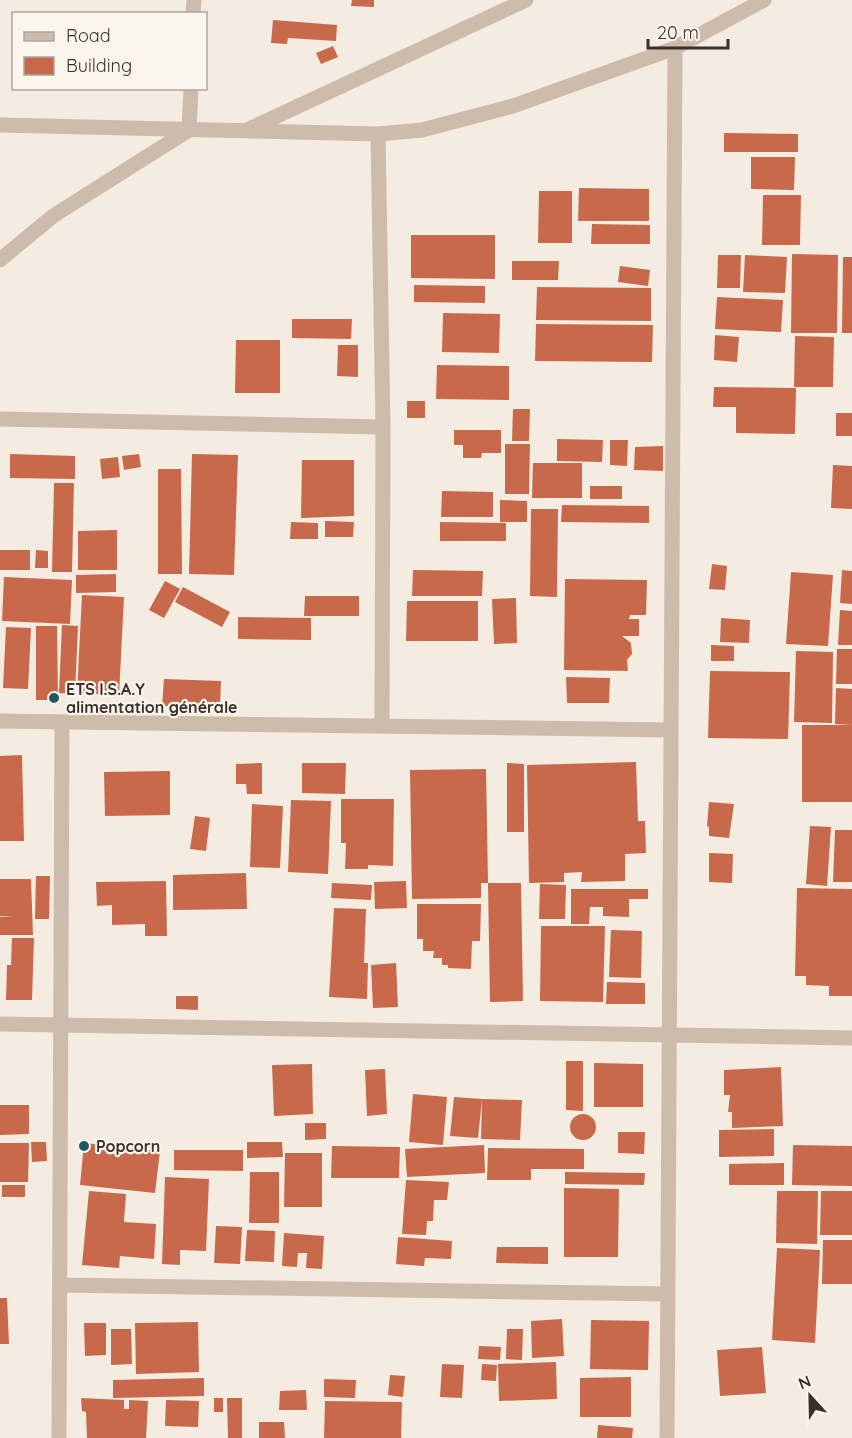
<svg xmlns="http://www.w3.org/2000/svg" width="852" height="1438" font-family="Quicksand,sans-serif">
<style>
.building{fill:#c8694b}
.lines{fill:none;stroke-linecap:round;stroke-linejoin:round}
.minor{stroke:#cdbbac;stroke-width:15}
.poi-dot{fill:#1f5a5e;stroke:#fbf5ee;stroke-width:2}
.labels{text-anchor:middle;stroke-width:4.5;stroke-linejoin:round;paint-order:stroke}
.poi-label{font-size:16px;font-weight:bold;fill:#3b302b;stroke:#fbf5ee;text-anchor:start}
</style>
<rect width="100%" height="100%" fill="#f4ebe1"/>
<path class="building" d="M352,0H374V7L351,6Z
M273,20L337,25L336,41L288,38L287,44L271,43Z
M333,46L338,57L321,64L316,53Z
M724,133L798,134V152H724Z
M751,157H795L794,190L751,189Z
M579,188L649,189V221H578Z
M539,191H572V243H538Z
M763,195H801L800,245H762Z
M592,224L650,225V244H591Z
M411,235H495V279L411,278Z
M792,254L838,255L837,333H791Z
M718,255H741L740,288H717Z
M745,255L787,257L785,293L743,292Z
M843,257H852V333H842Z
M512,261H559L558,280H512Z
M620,266L650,270L648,286L618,282Z
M414,285L485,286V303L414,302Z
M537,287L651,288V321L536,320Z
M717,297L783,300L781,332L715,329Z
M443,313L500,314L499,353L442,352Z
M292,319H352L351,339L292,338Z
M536,324L653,325L652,362L535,361Z
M715,335L739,337L737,362L714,360Z
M795,336L834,337L833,387H794Z
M236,340H280V393H235Z
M338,345H358V377L337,376Z
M437,365L509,366V400L436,399Z
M714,387L796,388L795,434L736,433V407H713Z
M407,401H425V418H407Z
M513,409H530L529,441H512Z
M836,413H852V436H836Z
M454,430H501V453H482L481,458H463V445H454Z
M557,439L603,440L602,462L557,461Z
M610,440H628L627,466L610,465Z
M505,444H530L529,494H505Z
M663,446V471L634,470L635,447Z
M10,454L75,456V479L10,478Z
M139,454L141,467L124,470L122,456Z
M192,454L238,455L234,575L189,574Z
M118,457L120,477L102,479L100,459Z
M302,460H354V516L301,518Z
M533,463H582V498H532Z
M833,465L852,466V509L831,508Z
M158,469H181L182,574H158Z
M54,483H74L72,572H52Z
M590,486H622V499H590Z
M442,491L493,492V517H441Z
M500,500L527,501V522H500Z
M562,505L649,506V523L561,522Z
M531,509H558L557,597L530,596Z
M325,521L354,522L353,537H325Z
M291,522L318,523V539H290Z
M440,522L506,523V541H440Z
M117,530V570H78V531Z
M0,550H30V570H0Z
M36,550L48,551V568H35Z
M712,564L727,566L725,590L709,589Z
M413,570L483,571L482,596H412Z
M842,570L852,571V604L840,603Z
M791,572L833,575L828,646L786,644Z
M116,574V592L76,593V575Z
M4,577L72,580L70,624L2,621Z
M565,579L647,580L646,615H630L629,619H639V636H622L631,643L632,654L627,660L628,671L564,670Z
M165,581L180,589L164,618L149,610Z
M183,587L230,612L222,627L175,602Z
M82,595L124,597L119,695L77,693Z
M305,596H359V616H304Z
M516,598L517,643L494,644L492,599Z
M407,601H478V641H406Z
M840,610L852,611V645H838Z
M238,617L311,618V640L238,639Z
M721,618L750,620L749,643L720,642Z
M62,625L78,626L75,694L59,693Z
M36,626H57L58,700H36Z
M6,627L31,628L28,689L3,688Z
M711,645L734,646V661H711Z
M837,649H852V684H836Z
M796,651L833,652L832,723L794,722Z
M710,671L790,672L788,739L708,738Z
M566,677L610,678L609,703H567Z
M164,679L221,681L220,709L162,706Z
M836,688L852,689V725L835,724Z
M802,725H852V802H802Z
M22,755L24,841H0V756Z
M636,762L638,821H645L646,853L625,854V881L581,882L582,872L564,873V882L529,883L527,765Z
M262,763V794H247L246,784H236V764Z
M302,763H346L345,794L302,793Z
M507,763L524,764V832H507Z
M486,769L488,883H481V898L412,899L410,770Z
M170,771V815L105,816L104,772Z
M341,799H394L393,866L368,865V869H345L346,843H341Z
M291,800L331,801L328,874L288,872Z
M709,802L734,804L729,838L709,836V827L707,826Z
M252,804L283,806L280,868L250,867Z
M195,816L210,818L206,851L190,849Z
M810,826L831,827L827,886L806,884Z
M835,830H852V882H833Z
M709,853L733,854L732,883L709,882Z
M246,873L247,909L173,910V875Z
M36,876H50L49,919H35Z
M0,879H31L33,935H0V917H13L0,916Z
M166,881L167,936H145V924L112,925V905L97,906L96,882Z
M406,881L407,908L375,909L374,882Z
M332,883L372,885L371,900L331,898Z
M488,883H521L523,1001L490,1002Z
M540,884L566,885L565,919H539Z
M797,888L852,889V996H829V986L806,985V976H795Z
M571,889H648V899H629V917L603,916V907H590L589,924H571Z
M417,904H481L480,941H472L471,969L448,968V965H442V958H433L434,951H423V939H417Z
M334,908L366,909L364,963H368L367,999L329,997Z
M541,926H605L603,1002L540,1001Z
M611,930L642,931L641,978L609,977Z
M12,938H34L32,1000H6L7,965H11Z
M396,963L398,1007L373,1008L371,965Z
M607,982L645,983V1004H606Z
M176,996H198V1010L176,1009Z
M566,1061H583V1111L566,1110Z
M594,1063L643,1064V1107H594Z
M312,1064L313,1114L274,1116L272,1065Z
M781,1067L783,1126L732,1128V1112H728L730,1095H724V1070Z
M385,1069L387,1114L367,1116L365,1070Z
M413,1094L447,1097L443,1145L409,1142Z
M454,1097L482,1099L478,1138L450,1136Z
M482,1099L522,1100L520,1140L481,1139Z
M0,1105H29V1134L0,1135Z
M570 1127a13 13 0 1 1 26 0a13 13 0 1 1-26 0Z
M305,1123H326V1139L305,1140Z
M774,1129V1156L719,1157V1130Z
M618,1132H645L644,1154L618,1153Z
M31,1142H46L47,1161L32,1162Z
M247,1142H282L283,1157L247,1158Z
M0,1143H29L28,1182H0Z
M84,1143L160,1151L155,1193L80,1185Z
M484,1145L485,1173L407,1177L405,1149Z
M793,1145L852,1146V1186L792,1185Z
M332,1146L400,1147L399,1178H331Z
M488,1148L584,1149V1169H531V1180H487Z
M174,1150H243V1171L174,1170Z
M285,1153H322V1207H284Z
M784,1163V1185H729V1164Z
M250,1172H279V1223H249Z
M565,1172L645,1173L644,1185L565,1184Z
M165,1177L209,1179L206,1251L180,1250V1265L162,1264Z
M406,1180L449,1182L447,1200H434L433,1221H427L426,1235L402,1234Z
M2,1185H25V1197H2Z
M564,1188L619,1189L618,1257H564Z
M89,1191L126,1194L124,1222L156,1224L154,1259L120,1256L119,1268L82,1265Z
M777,1191H818L817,1244L776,1243Z
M821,1191H852V1235H820Z
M216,1226L242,1227L240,1264L214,1263Z
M247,1230L275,1231L274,1262L245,1261Z
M284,1233L324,1236L322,1269L306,1268L307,1253H298L297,1267L282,1266Z
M398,1237L452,1241L451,1259L425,1258L424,1266L396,1264Z
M823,1240H852V1284H822Z
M497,1247H548V1264L496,1263Z
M777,1248L820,1250L815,1343L772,1340Z
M0,1298H7L9,1344H0Z
M562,1319L564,1356L532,1358L531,1321Z
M591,1320L649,1321L648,1370L590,1369Z
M198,1322L199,1372L136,1374L135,1323Z
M84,1323H106V1355L85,1356Z
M111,1329H131L132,1364L111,1365Z
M507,1329H523L522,1360L506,1359Z
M479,1346L501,1347L500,1360L478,1359Z
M762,1347L766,1393L720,1396L717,1350Z
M556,1362L557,1399L499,1401L498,1364Z
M442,1364L464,1365L462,1398L440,1397Z
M482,1364L497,1365L496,1381L481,1380Z
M390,1375L405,1376L403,1397L388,1395Z
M631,1377V1417H580V1378Z
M204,1378V1396L113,1398V1380Z
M324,1379L356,1380L355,1398L324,1397Z
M306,1390L307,1410H279L280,1391Z
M81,1398L124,1400V1409H129V1400L148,1401L146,1438H87L86,1412L82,1411Z
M214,1398H223V1412H214Z
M227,1398H242V1438H228Z
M166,1400L199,1401L198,1427L165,1426Z
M325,1401L402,1402L401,1438H324Z
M259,1422H284L285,1438H259Z
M598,1425L633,1428L632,1438H597Z"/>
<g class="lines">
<path class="minor" d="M193,14L194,0
M0,125L378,134L422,130L513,106L675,48L764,0
M247,130L526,0
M378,134L383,427L382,726
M0,260L53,216L189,130L191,88
M0,419L383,427
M0,721L671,730
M0,1024L852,1038
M60,1285L668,1294
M59,1438L62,722
M667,1438L675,48"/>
</g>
<g class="poi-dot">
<circle cx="54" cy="698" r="6"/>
<circle cx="84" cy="1146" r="6"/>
</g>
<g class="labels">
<g class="poi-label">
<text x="66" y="695">ETS I.S.A.Y<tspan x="66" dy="18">alimentation générale</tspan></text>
<text x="96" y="1152">Popcorn</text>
</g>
</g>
<rect x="12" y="12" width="195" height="78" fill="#fbf5ee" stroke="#aea6a0" stroke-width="1.5"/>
<rect x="24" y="32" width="30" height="9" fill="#cdbbac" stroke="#aea6a0" stroke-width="1.5"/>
<text x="66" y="42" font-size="18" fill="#3b302b">Road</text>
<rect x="24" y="57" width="30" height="18" fill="#c8694b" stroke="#aea6a0" stroke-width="1.5"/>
<text x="66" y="72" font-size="18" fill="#3b302b">Building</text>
<g transform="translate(810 1396) rotate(338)" stroke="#fbf5ee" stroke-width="4.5" paint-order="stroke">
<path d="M0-4.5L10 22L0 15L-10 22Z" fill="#3b302b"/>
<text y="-9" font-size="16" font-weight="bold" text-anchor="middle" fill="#3b302b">N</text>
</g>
<path d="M648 39v9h80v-9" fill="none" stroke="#3b302b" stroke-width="3"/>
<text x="657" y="39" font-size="18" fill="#3b302b" stroke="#fbf5ee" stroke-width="4.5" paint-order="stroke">20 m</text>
</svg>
